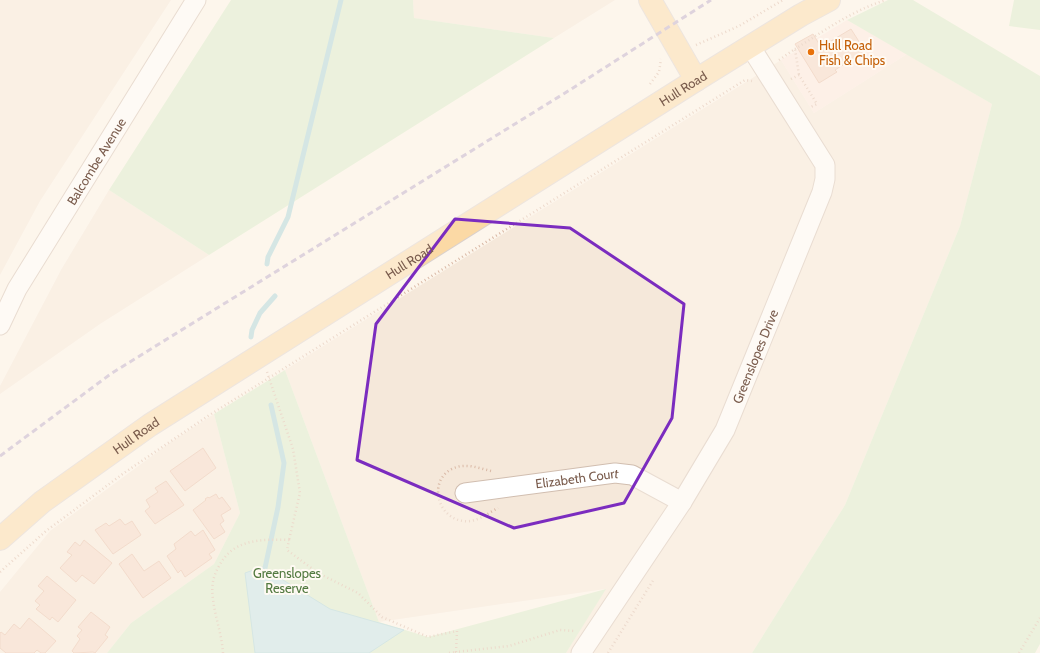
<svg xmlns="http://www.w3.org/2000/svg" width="1040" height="653" font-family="Cabin,sans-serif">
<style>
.residential{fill:#f5e8da}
.commercial{fill:#fde8e0}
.green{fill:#d8ecc9}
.water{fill:#bfe3e8;stroke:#a5d3da}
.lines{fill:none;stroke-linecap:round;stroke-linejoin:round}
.stream{stroke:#a5d3da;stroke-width:5}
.building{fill:#f3d5c3;stroke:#e6bba3}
.minor-casing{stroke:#d1beb0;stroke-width:21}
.major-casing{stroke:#dad1cd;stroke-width:24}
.path{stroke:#d9b8a5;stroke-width:2.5;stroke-dasharray:1 3;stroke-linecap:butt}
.minor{stroke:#fff;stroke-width:19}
.major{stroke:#fbd9a5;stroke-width:22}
.rail{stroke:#b9a8c9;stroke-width:3;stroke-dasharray:6 4;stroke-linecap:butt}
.marked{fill:none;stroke:#7b2cbf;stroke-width:3;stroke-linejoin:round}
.food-dot{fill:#e8710a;stroke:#fffaf3;stroke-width:1.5}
.labels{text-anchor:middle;stroke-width:4;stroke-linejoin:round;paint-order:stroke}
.food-label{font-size:13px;fill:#c56008;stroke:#fffaf3;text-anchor:start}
.street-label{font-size:13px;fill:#7a5c4d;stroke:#fffaf3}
.park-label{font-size:13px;fill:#537a41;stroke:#fffaf3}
</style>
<rect width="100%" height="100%" fill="#fdf6ec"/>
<path class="residential" d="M0,0H171L40,201L0,275Z
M413,0H615L554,38L414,18Z
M907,54L992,104L960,226L845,505L752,653H566L605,589L379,622L285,370L781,60L814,113Z
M109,190L209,255L100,324L0,394V386L61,270Z
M214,414L240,513L214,564L131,623L107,653H0V592L50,531L171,442Z"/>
<path class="commercial" d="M847,20L907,54L814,113L781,60Z"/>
<path class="green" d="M231,0H413L414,18L554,38L209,255L109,190Z
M888,0H913L1040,76V644L1035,653H752L845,505L960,226L992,104L847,20Z
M1014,0H1040V30L1009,26Z
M285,370L379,622L428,637L606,589L566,653H107L131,623L214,564L240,513L214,414Z"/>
<path class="water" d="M262,567L330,609L404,630L369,653H255L245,573Z"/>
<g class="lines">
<path class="stream" d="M267,264L268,257L288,217L341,0
M251,337L252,330L260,313L275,296
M265,568L278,507L284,463L271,405"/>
</g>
<path class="building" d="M851,29L865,51L835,70L837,72L819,83L795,44L813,34L821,47Z
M203,448L216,468L185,491L170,471Z
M166,481L184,505L155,524L145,511L150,507L146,500L158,492L155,488Z
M216,494L219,499L222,497L231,509L221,515L224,521L220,524L225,532L214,539L193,510L206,500L205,499L208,497L209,498Z
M120,519L125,525L132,521L141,535L113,554L95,530L106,523L109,526Z
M203,530L215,550L209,554L212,558L185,577L181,570L178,573L167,556L176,549L174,544L191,531L195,536Z
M84,540L112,563L94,584L82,575L76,582L60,568L72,555L67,552L75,542L80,546Z
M132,554L144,571L159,561L171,578L143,598L119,564Z
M47,576L76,600L58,622L52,617L50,620L36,609L40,605L35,601L44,591L38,586Z
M91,612L110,627L105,635L108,637L95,653L93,652L74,653L72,651L80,639L77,636L82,630L78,627Z
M29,618L56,641L45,653H41L37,650L34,653H6L0,648V633L1,632L5,635L14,624L20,629Z"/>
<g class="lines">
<defs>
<g id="minor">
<path id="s1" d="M0,325L17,289L196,0"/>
<path id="s2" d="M465,493L615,473L632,475L682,502"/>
<path id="s3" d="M581,653L682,502L725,430L822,192L825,179V165L750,46"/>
</g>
<g id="major">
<path d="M650,0L696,80"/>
<path id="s4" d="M0,539L42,502L150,425L696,80L801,15L829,0"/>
</g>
</defs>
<use href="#minor" class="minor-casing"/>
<use href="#major" class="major-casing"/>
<path class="path" d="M696,45L739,26L783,0
M795,49C824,31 853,10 886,0
M779,60L795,49L799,75
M791,79L799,75L817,104L811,107L812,109
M650,84L659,72L661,59
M267,372L293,449L300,493L289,540
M491,471C479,468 466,463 454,468C427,479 437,519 464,521C476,523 488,513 498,508
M0,572L46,531L124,473L208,416L745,80L752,81
M223,653C222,635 215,617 213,599C211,587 213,576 219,566C233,539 261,539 289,540L287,550L318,573L358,593L382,617L428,637L457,631L456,652L509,646L560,630L574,631
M449,653L456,652
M608,653L654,579
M1019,653L1040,618"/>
<use href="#minor" class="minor"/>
<use href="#major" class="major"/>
<path class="rail" d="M0,456L112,373L565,93L711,0"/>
</g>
<path d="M0 0H1040V653H0ZM455,219L570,228L684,304L672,418L624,503L514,528L357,460L376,324Z" fill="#fdf6ec" fill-opacity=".55" fill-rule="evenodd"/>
<path class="marked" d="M455,219L570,228L684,304L672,418L624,503L514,528L357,460L376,324Z"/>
<circle class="food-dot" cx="811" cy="52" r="4"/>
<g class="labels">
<g class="food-label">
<text x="819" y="50">Hull Road<tspan x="819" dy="15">Fish &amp; Chips</tspan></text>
</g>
<g class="street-label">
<text dy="5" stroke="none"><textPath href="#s4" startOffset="819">Hull Road</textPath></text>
<text dy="5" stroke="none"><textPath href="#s1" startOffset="190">Balcombe Avenue</textPath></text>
<text dy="5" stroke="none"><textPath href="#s4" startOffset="495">Hull Road</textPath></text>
<text dy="5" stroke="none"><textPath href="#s3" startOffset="345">Greenslopes Drive</textPath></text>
<text dy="5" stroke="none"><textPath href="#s4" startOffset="171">Hull Road</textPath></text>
<text dy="5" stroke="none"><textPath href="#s2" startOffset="113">Elizabeth Court</textPath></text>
</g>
<g class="park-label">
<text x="287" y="578">Greenslopes<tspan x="287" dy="15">Reserve</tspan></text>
</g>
</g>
</svg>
